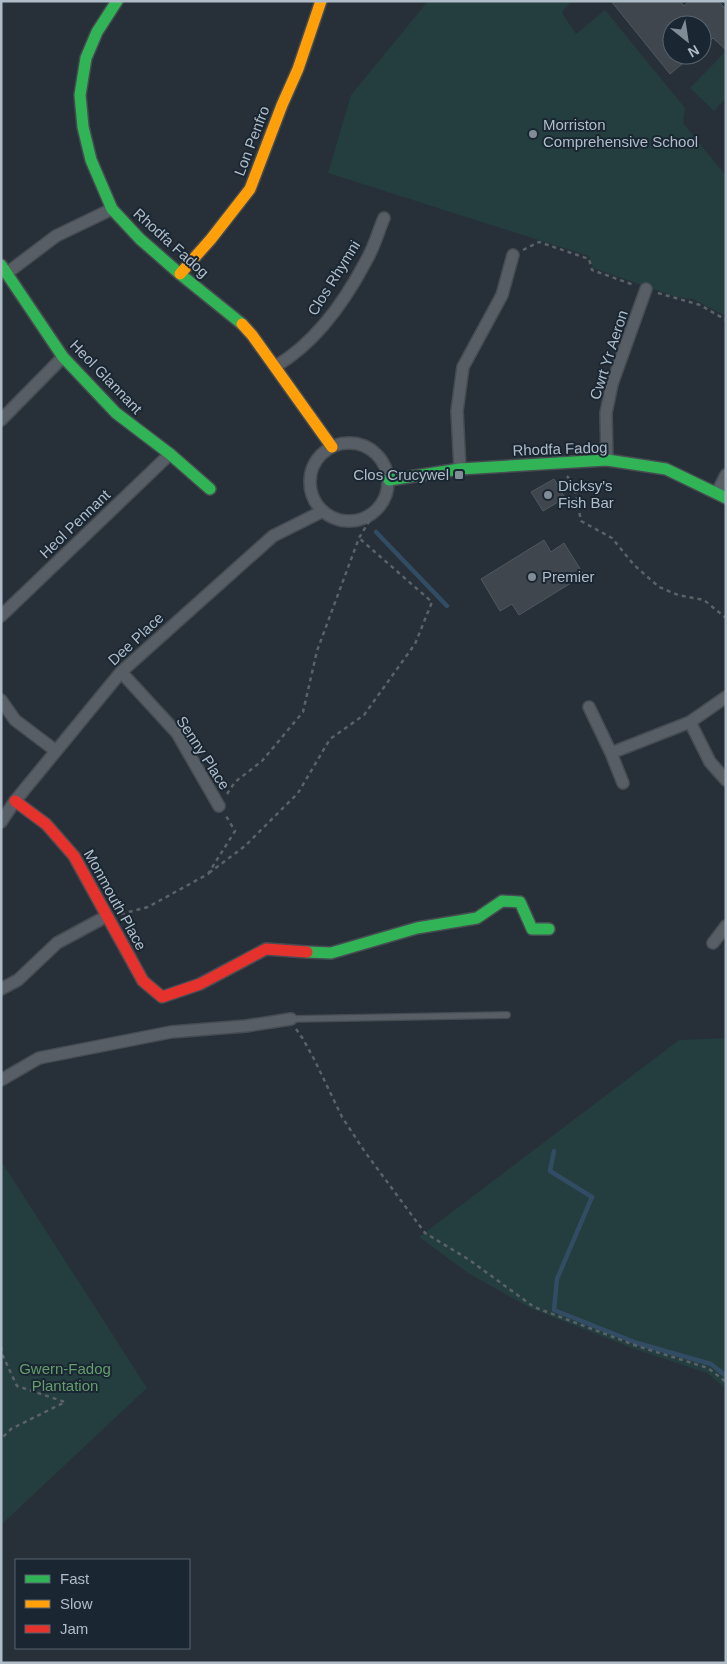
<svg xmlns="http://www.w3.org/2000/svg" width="727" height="1664" font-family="Helvetica,sans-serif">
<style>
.green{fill:#243d3e}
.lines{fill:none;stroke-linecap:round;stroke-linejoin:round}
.stream{stroke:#324c63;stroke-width:4.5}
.building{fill:#3f464d;stroke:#4f585f}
.lane-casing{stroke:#464c52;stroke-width:8}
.street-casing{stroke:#464c52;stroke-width:14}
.fast-casing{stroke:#464c52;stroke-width:14}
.slow-casing{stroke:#464c52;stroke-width:14}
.jam-casing{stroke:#464c52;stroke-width:14}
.path{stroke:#5a6268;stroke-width:2.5;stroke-dasharray:4 4;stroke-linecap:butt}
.lane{stroke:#585e65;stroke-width:5.5}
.street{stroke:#585e65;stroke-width:11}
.fast{stroke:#30b455;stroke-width:11}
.slow{stroke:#ff9f0a;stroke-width:11}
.jam{stroke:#e5322d;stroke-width:11}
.poi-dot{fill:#808c96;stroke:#1a2733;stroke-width:2}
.labels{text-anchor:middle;stroke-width:4;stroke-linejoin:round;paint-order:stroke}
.poi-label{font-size:15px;fill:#b0bdc9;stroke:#1a2733;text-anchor:start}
.street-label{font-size:15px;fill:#b0bdc9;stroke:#1a2733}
.park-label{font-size:15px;fill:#659d6b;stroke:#1a2733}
</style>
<rect width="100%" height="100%" fill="#273038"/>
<path class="green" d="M428,1H569L570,3L564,9L562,13L576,34L605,10L685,108L683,123L726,176V316L691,298L690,299L676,297L593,268L589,256L328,173L351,95Z
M725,52L726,98L714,111L690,88Z
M726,1038V1389L707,1373L634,1349L532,1309L468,1273L419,1237L679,1040Z
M1,1161L147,1388L1,1525Z"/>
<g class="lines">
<path class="stream" d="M376,532L447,606
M554,1151L550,1171L592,1197L557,1279L554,1310L637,1343L711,1364L726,1376"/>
</g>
<path class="building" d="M611,1H680L684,6L690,1H718L726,9V50L713,38L702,48V25H672V55H693L670,74Z
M554,479L565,498L543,511L531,492Z
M544,540L551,552L564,543L584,575L519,615L512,604L500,611L481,579Z"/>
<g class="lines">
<defs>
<path id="lane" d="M291,1019L507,1015"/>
<path id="street" d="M7,273L56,236L112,209
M276,366C315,343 345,301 366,261C374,248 378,232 384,218
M1,420L63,357
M310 482a39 39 0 1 1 78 0a39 39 0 1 1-78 0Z
M607,460L606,413L612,384L646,289
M460,469L457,411L463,367L502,295L513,255
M717,493L726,475
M1,616L170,454
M121,672L177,733L219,806
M1,700L15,720L56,751
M589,707L611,753L623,783
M690,722L710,762L726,780
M611,753L690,722L726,697
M1,822L15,801L121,672L273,536L323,511
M713,943L726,926
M1,989L18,980L57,943L107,916
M1,1080L39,1058L171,1032L246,1026L291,1019"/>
<path id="fast" d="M117,1L97,32L86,58L80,95L83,127L91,160L112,209L140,239L180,274L242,324
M1,265L63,357L116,413L170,454L210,489
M389,480L460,469L607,460L666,469L726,498
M307,952L331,953L417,928L477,918L502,901L520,902L532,929H549"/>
<path id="slow" d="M180,274L211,239L250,189L282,105L298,69L321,1
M242,324L252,335L332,447"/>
<path id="jam" d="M15,801L46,824L74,856L143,981L162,997L200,984L266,949L307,952"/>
</defs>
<use href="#lane" class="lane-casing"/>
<use href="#street" class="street-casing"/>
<use href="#fast" class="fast-casing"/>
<use href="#slow" class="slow-casing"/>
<use href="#jam" class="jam-casing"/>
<path class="path" d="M523,250L539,242L589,259L592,270L634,285
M658,293L700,305L726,320
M567,476L574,485L581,521L612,538L634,565L659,587L678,595L704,600L726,618
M227,794L235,782L262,761L303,712L317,651L359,538L374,513
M209,873L245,846L298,793L330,739L364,715L415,644L432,602L359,538
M121,914L148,907L208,874L235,831L226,816
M296,1029L303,1039L314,1059L342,1117L365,1152L425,1233L468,1259L534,1307L637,1346L708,1368L726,1382
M1,1347L2,1354L17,1386L65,1402L11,1429L1,1439"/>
<use href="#lane" class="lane"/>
<use href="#street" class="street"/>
<use href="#fast" class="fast"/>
<use href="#slow" class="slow"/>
<use href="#jam" class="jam"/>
</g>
<g class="poi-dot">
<circle cx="533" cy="134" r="5"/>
<rect x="454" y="470" width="10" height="10" rx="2.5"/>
<circle cx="548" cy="495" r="5"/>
<circle cx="532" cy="577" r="5"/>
</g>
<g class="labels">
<g class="poi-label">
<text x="543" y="130">Morriston<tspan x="543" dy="17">Comprehensive School</tspan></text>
<text x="449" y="480" text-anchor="end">Clos Crucywel</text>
<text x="558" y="491">Dicksy's<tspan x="558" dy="17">Fish Bar</tspan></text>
<text x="542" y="582">Premier</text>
</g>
<g class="street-label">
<text transform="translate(252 141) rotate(-69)" y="5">Lon Penfro</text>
<text transform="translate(171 243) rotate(42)" y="5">Rhodfa Fadog</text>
<text transform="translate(334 278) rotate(-58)" y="5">Clos Rhymni</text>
<text transform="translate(609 355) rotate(-72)" y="5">Cwrt Yr Aeron</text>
<text transform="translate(106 377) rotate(46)" y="5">Heol Glannant</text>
<text transform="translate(560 449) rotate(-2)" y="5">Rhodfa Fadog</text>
<text transform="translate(75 524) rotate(-44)" y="5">Heol Pennant</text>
<text transform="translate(136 639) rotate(-43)" y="5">Dee Place</text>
<text transform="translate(203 753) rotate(57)" y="5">Senny Place</text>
<text transform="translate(115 900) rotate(61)" y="5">Monmouth Place</text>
</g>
<g class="park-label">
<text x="65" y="1374">Gwern-Fadog<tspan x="65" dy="17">Plantation</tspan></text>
</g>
</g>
<rect width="727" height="1664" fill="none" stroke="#b0bdc9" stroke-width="5"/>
<rect x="15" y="1559" width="175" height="90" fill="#1a2733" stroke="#56636f"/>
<rect x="25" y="1575" width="25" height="8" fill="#30b455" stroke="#56636f"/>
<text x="60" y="1584" font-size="15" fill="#b0bdc9">Fast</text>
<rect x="25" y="1600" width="25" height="8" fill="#ff9f0a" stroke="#56636f"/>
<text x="60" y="1609" font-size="15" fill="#b0bdc9">Slow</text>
<rect x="25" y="1625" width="25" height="8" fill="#e5322d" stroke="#56636f"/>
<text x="60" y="1634" font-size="15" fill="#b0bdc9">Jam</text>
<g transform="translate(687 40) rotate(150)"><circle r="24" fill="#1a2733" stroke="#56636f"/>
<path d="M0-4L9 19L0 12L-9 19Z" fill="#808c96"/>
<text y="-8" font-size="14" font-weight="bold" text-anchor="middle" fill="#b0bdc9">N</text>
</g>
</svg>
